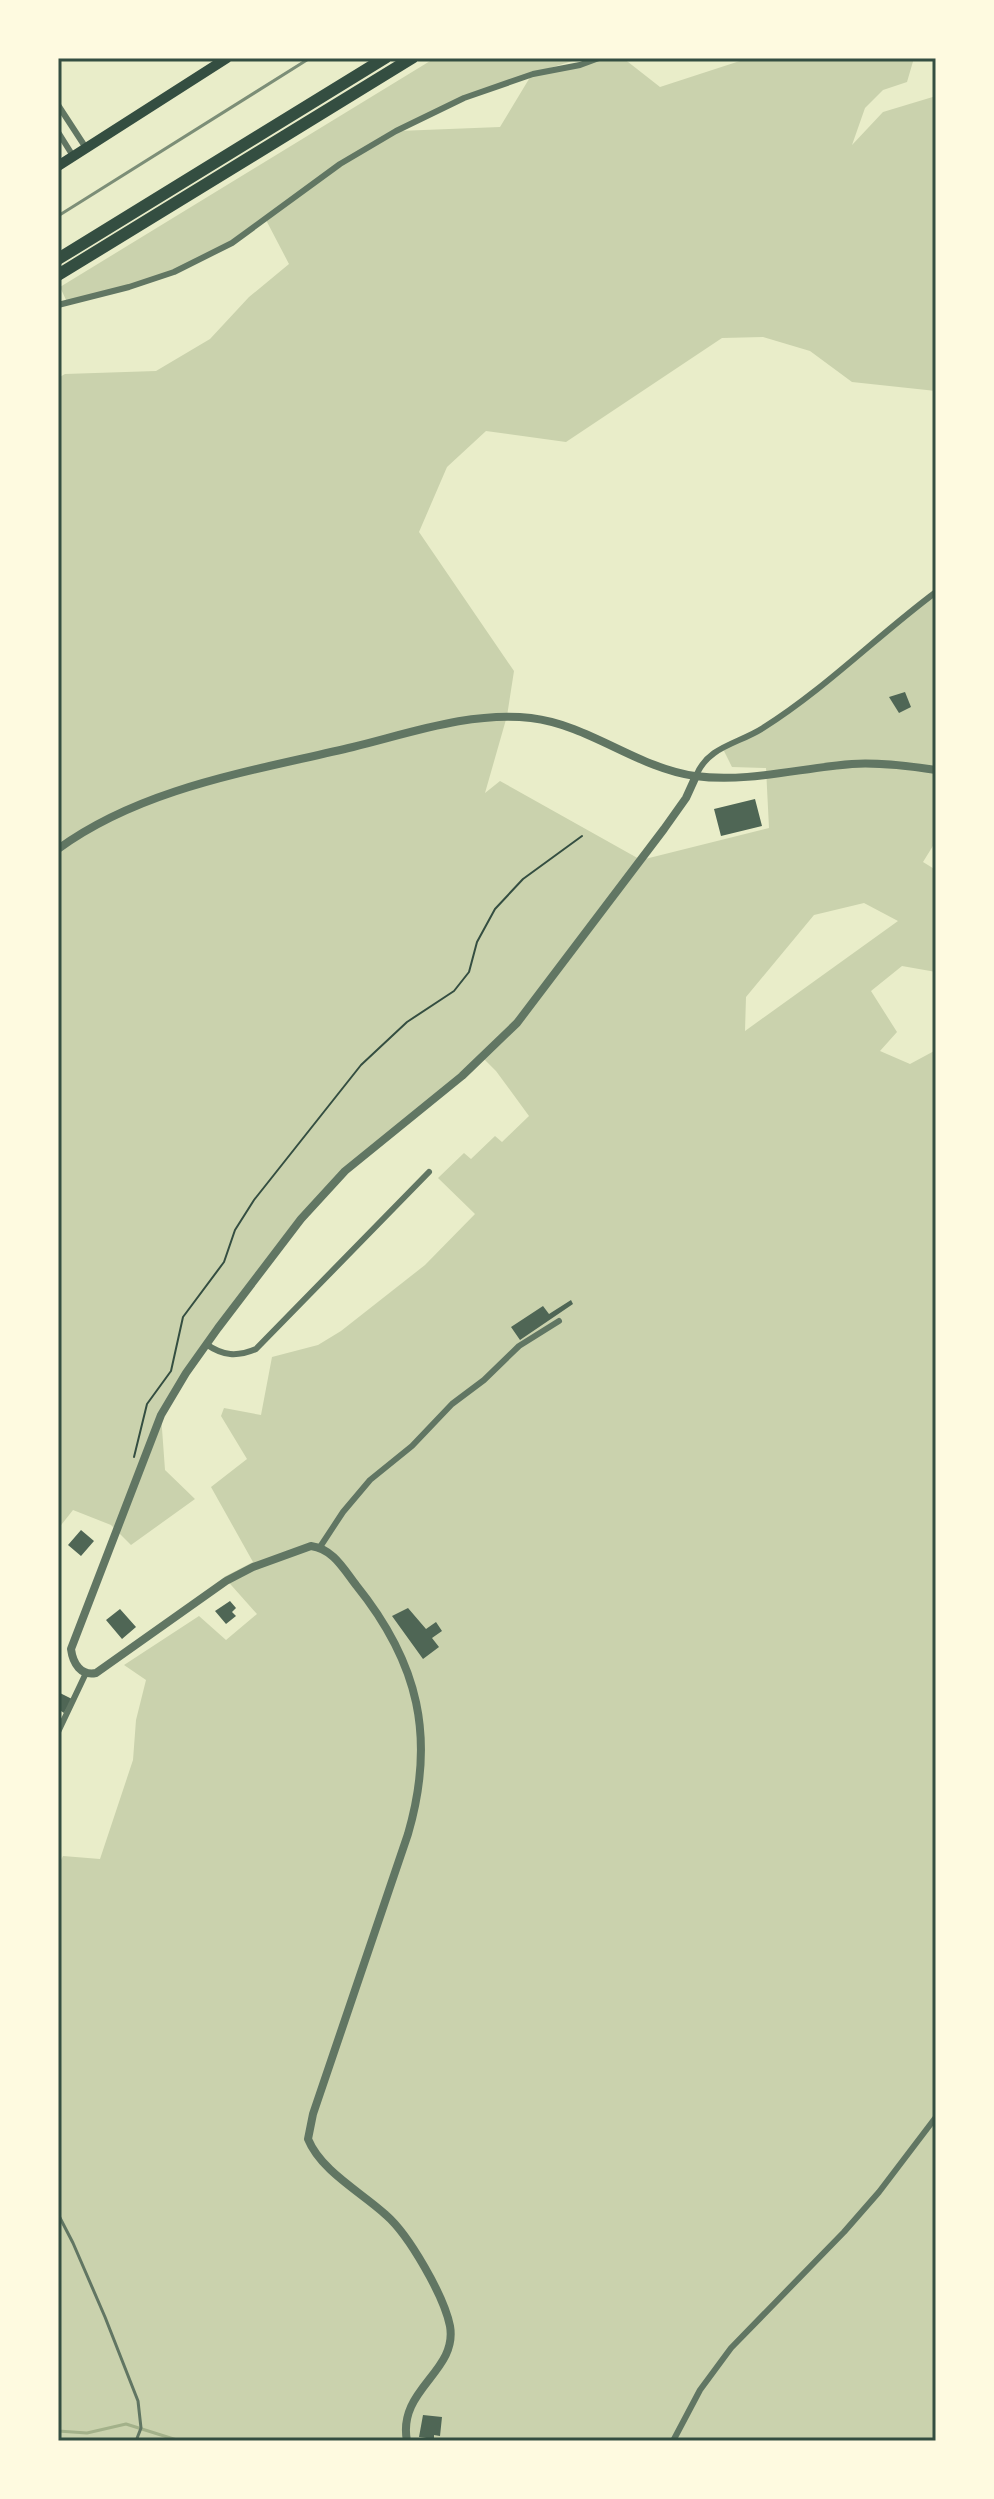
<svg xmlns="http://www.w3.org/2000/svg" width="994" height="2499" font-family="Barlow,sans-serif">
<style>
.green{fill:#cad2ad;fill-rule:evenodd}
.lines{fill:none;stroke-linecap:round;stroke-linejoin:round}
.stream{stroke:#a3b18a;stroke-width:3}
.building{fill:#4f6655}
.path{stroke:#344e41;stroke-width:2}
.service{stroke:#617663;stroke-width:3}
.minor{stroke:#617663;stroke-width:6}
.tertiary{stroke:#617663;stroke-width:8}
.primary{stroke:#344e41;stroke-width:10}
.motorway{stroke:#344e41;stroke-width:12}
.rail{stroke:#7c8e77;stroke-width:3}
.neatline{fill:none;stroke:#344e41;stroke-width:3}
</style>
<rect width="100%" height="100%" fill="#e9edc9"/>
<path class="green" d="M435,58H492L501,61L511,58H582L537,72L599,58H623L660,87L749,58H914L907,82L883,90L865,108L852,145L883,112L936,96V391L852,382L810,351L763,337L722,338L566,442L486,431L447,467L419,532L514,671L507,716L485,793L500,781L641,860L769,828L766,768L732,767L722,747L743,739L789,711L936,592V841L923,862L936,870V972L902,966L871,991L897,1032L880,1051L910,1064L936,1050V2441H58V1866L63,1856L100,1859L133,1760L136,1720L146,1680L124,1665L199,1616L226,1640L257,1614L224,1577L253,1562L211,1487L247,1459L221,1416L224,1408L261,1415L272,1357L318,1345L341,1331L425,1265L475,1214L438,1178L464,1153L471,1159L495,1136L502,1142L529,1116L496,1071L483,1058L364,1154L281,1244L161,1415L165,1470L195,1499L131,1545L111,1525L73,1510L58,1529V378L65,374L156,371L210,339L249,297L289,264L266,220L232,243L174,272L67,302L60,287ZM532,74L500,127L398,131L464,98ZM864,903L898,921L745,1031L746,997L814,915Z"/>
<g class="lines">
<path class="stream" d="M58,2431L87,2433L126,2424L180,2441"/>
</g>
<path class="building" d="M905,692L911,707L899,713L889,697Z
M755,799L762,826L721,836L714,809Z
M571,1300L573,1304L520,1340L511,1327L543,1306L549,1314Z
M81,1530L94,1541L81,1556L68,1545Z
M230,1601L236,1608L232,1612L236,1616L226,1624L215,1611Z
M408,1608L426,1629L436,1622L442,1631L432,1638L439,1647L423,1659L392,1616Z
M120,1609L136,1627L122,1639L106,1620Z
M58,1692L72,1699L64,1713L58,1709Z
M423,2415L442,2417L440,2436L434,2435V2439L419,2437Z"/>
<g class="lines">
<path class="path" d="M134,1457L147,1404L171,1371L183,1317L224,1262L235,1230L254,1200L361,1065L407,1022L454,991L469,972L477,942L495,909L523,879L582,836"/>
<path class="service" d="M58,2214L73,2243L105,2317L138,2401L141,2428L136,2441"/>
<path class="minor" d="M58,105L86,148
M58,132L73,156
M58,305L129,287L174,272L232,243L340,164L396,131L464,98L533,74L580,65L599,58
M696,776C708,746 738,744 763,728C825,689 877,636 936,592
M206,1344C223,1356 237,1357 256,1349L429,1172
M320,1547L343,1512L370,1480L412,1446L452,1404L484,1380L519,1346L559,1321
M58,1732L86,1673
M673,2441L700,2390L731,2348L844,2232L879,2192L936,2117"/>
<path class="tertiary" d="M58,849C143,787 253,771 353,747C410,733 472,711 531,718C590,725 637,768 695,776C747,783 800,768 852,764C879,762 909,766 936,770
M407,2441C397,2389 458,2372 450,2326C444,2296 409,2235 386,2215C361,2192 321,2171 308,2139L313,2114L408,1834C436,1738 419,1663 356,1585C343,1568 333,1549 311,1546L253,1567L226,1581L96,1673C81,1676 73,1664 71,1649L161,1415L186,1373L218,1328L301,1219L345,1171L462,1076L517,1023L664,829L686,798L696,776"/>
<path class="primary" d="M58,166L227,58"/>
<path class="motorway" d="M58,259L385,58
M58,275L412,58"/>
<path class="rail" d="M58,216L310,58"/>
</g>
<rect width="994" height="2499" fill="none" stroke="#fefae0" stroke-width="120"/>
<rect x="60" y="60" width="874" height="2379" class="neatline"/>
</svg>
